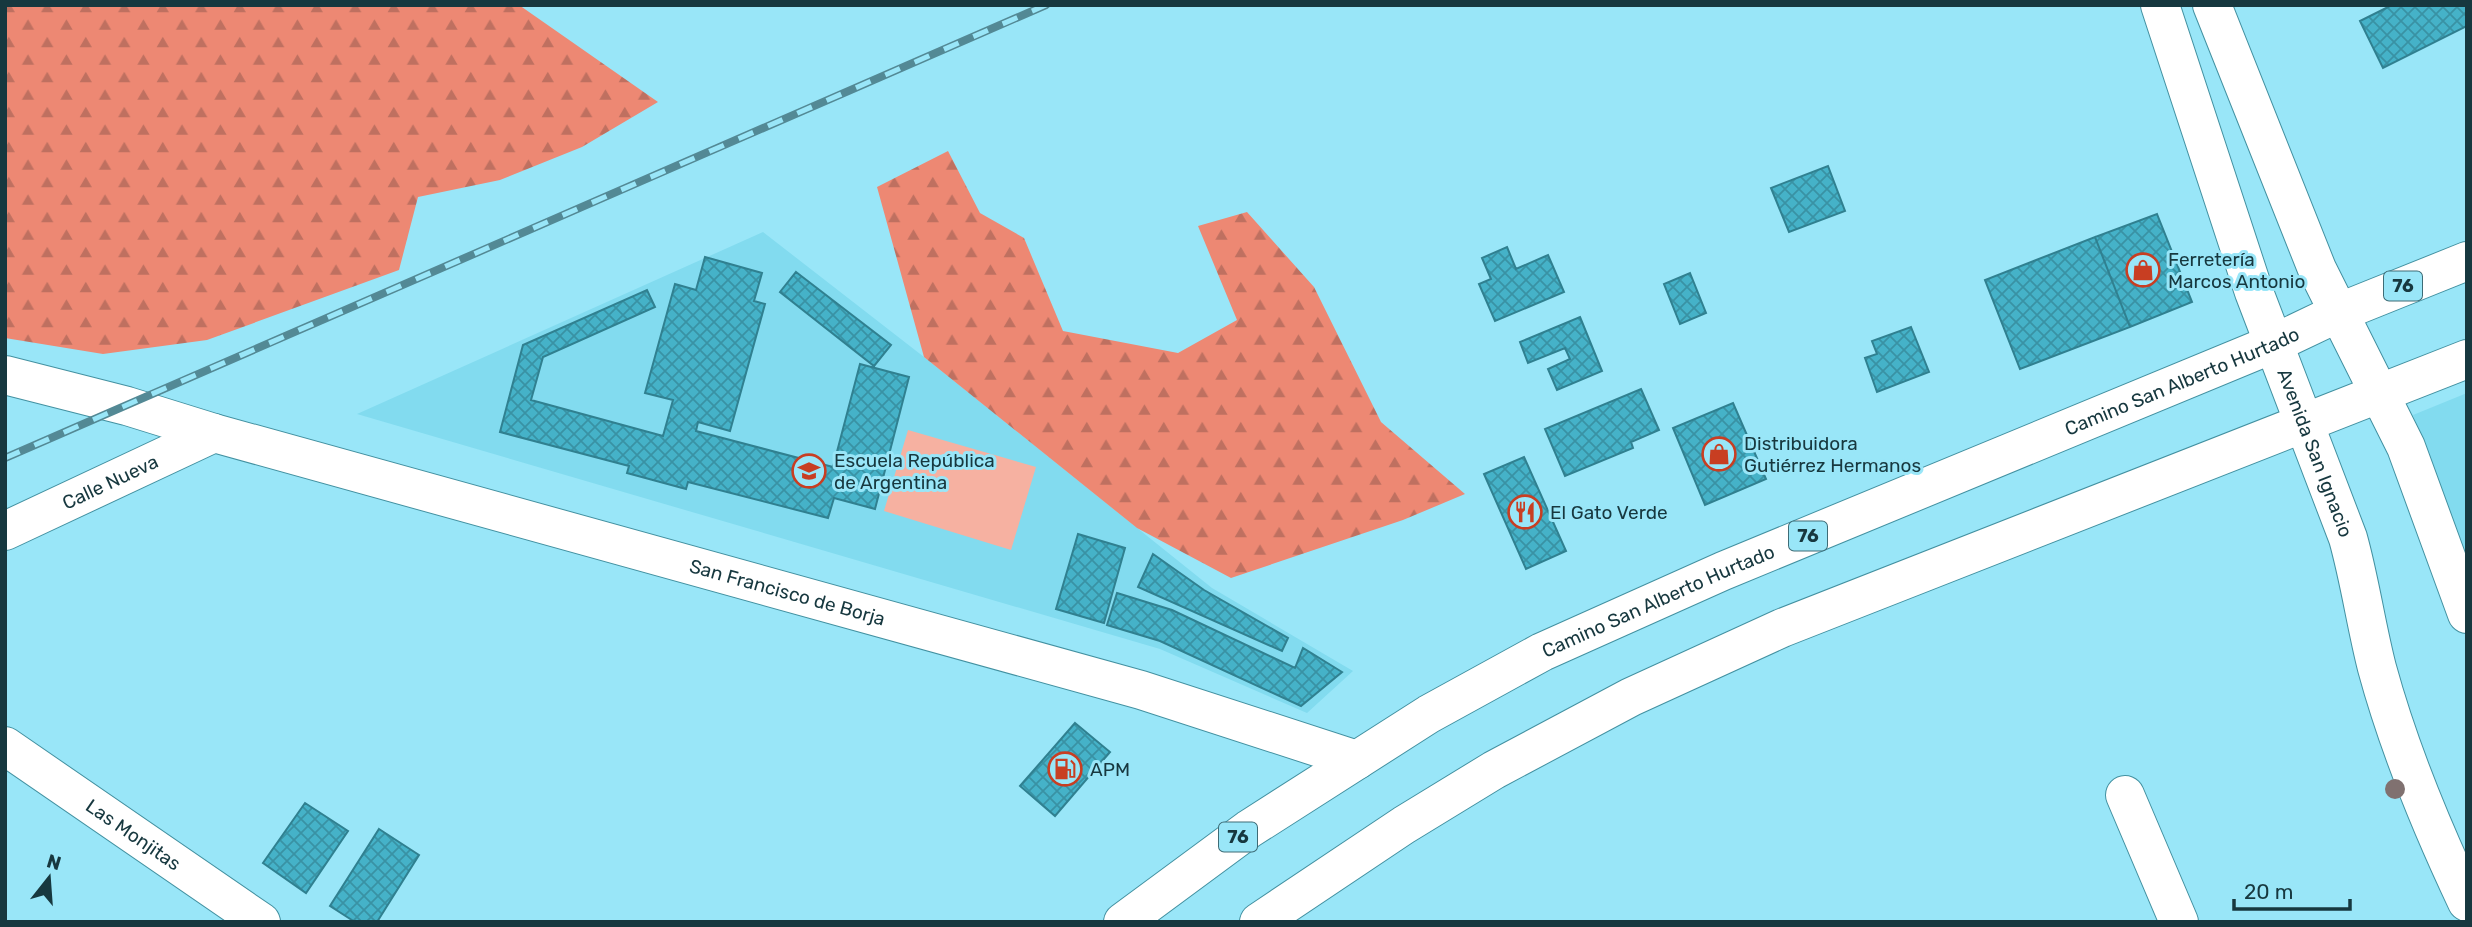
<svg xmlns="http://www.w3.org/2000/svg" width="2472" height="927" font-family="Rubik,sans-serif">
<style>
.built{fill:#82dbef}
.forest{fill:url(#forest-firs)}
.garden{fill:#f6b1a1}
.building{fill:url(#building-cross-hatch);stroke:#308090;stroke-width:2}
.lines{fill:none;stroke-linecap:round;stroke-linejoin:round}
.minor-casing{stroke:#4391a1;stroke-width:40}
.major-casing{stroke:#4391a1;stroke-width:40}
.minor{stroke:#fff;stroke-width:38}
.major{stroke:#fff;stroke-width:38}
.rail-casing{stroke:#538995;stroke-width:8}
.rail{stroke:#99e6f8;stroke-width:5;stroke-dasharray:16;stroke-linecap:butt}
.tree{fill:#807170}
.labels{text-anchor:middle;stroke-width:6;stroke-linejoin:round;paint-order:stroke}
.shield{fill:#99e6f8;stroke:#3e6c76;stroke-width:2}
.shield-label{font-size:18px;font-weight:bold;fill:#17383f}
.poi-label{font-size:19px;fill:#17383f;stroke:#99e6f8;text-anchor:start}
.street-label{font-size:19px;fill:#17383f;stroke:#99e6f8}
</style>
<defs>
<pattern id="forest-firs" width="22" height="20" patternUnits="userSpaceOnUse" patternTransform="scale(1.75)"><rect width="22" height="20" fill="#ed8873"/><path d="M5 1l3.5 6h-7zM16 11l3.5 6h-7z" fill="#bf7060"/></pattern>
<pattern id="building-cross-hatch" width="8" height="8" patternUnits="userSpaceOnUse" patternTransform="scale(1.75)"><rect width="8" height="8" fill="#45b2c8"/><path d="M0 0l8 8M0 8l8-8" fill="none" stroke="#3992a4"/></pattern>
</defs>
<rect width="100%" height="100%" fill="#99e6f8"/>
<path class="built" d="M763,232L924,357L1212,588L1353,671L1307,713L1160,649L357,414Z
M2467,393V564L2413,415Z"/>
<path class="forest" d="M5,5H519L658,102L582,147L500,180L418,197L399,270L207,340L103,354L5,338Z
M948,151L980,213L1024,238L1063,331L1178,353L1237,320L1198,226L1247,212L1314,287L1381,422L1465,494L1403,520L1231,578L1137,528L924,357L877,187Z"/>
<path class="garden" d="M908,430L1036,467L1011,550L884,511Z"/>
<path class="building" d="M2392,5H2467V26L2383,68L2360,21Z
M1828,166L1845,211L1789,232L1771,188Z
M2157,214L2192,302L2130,327L2095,237Z
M2095,237L2130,327L2020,369L1985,280Z
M1507,247L1516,269L1548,255L1564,292L1495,321L1479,284L1491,279L1482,258Z
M705,257L762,273L754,301L765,304L730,431L698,422L696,431L833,467L860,364L909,377L875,509L834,498L828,518L688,482L686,489L627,473L629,466L500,432L523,345L647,290L655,307L543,357L531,400L663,436L673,400L645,393L675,284L696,290Z
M796,272L891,345L874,366L780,292Z
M1690,273L1706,313L1680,324L1664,284Z
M1580,317L1602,371L1557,390L1548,369L1570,359L1565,348L1528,363L1520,342Z
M1911,327L1929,372L1877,392L1865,358L1877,354L1872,341Z
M1641,389L1659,430L1631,442L1633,448L1565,476L1545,429Z
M1733,403L1766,479L1705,505L1673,428Z
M1524,457L1566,551L1526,569L1484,474Z
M1078,534L1125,548L1104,623L1056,609Z
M1153,554L1204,590L1288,638L1282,651L1138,587Z
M1117,593L1172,610L1295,668L1303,648L1342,672L1301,706L1160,641L1107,625Z
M1075,723L1110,752L1055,816L1020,786Z
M305,803L348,831L306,893L263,863Z
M379,829L419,855L377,922H355L330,906Z"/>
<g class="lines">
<defs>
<g id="minor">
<path id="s1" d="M5,375L127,406L214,433L1141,690L1357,760"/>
<path id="s2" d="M5,531L214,433"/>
<path id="s3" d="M5,746L261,922"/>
<path d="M2125,795L2179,922"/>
</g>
<g id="major">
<path id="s4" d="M2160,5L2254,292L2348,538C2360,581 2366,625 2377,668C2399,749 2431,826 2467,902"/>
<path d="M2212,5L2317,269L2406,447L2467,614"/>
<path id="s5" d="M1123,922L1249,829L1429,714L1542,652L1723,571L2275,343L2340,312L2467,261"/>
<path d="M1259,922L1404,825L1494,770L1631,697L1782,628L2467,359"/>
</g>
</defs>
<use href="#minor" class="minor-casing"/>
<use href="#major" class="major-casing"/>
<use href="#minor" class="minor"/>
<use href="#major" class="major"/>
<defs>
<path id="rail" d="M5,458L1046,5"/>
</defs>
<use href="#rail" class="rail-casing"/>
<use href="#rail" class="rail"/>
</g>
<circle class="tree" cx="2395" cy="789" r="10"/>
<defs>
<symbol id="shop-ring" viewBox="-11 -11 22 22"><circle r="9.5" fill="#99e6f8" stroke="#c83e22" stroke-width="1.5"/><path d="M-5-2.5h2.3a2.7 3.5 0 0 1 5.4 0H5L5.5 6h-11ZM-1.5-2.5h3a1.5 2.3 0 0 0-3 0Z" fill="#c83e22"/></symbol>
<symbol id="school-ring" viewBox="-11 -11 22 22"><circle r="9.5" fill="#99e6f8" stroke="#c83e22" stroke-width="1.5"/><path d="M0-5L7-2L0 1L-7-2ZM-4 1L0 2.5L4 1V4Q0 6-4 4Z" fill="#c83e22"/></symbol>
<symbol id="restaurant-ring" viewBox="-11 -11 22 22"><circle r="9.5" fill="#99e6f8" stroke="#c83e22" stroke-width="1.5"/><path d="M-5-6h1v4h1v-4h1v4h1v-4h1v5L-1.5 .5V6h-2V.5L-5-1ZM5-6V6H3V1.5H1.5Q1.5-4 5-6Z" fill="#c83e22"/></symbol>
<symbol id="fuel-ring" viewBox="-11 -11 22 22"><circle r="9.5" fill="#99e6f8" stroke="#c83e22" stroke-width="1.5"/><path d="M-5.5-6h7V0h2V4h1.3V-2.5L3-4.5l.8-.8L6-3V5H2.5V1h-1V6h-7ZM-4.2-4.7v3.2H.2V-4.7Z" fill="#c83e22"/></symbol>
</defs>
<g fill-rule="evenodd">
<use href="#shop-ring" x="2124" y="251" width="38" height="38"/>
<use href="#shop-ring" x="1700" y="435" width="38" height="38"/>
<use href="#school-ring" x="790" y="452" width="38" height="38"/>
<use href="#restaurant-ring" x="1506" y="493" width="38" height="38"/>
<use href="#fuel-ring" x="1046" y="750" width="38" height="38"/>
</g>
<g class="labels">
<g class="shield">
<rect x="2384" y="271.5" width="38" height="29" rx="5"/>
<rect x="1789" y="521.5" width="38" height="29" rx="5"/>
<rect x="1219" y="822.5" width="38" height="29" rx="5"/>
</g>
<g class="shield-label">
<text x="2403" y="292">76</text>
<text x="1808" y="542">76</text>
<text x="1238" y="843">76</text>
</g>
<g class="poi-label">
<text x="2168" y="266">Ferretería<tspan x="2168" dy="22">Marcos Antonio</tspan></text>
<text x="1744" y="450">Distribuidora<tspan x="1744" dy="22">Gutiérrez Hermanos</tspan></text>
<text x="834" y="467">Escuela República<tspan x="834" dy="22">de Argentina</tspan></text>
<text x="1550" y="519">El Gato Verde</text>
<text x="1090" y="776">APM</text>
</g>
<g class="street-label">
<text dy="7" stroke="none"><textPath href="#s5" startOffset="1194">Camino San Alberto Hurtado</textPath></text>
<text dy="7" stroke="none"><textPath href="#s4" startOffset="474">Avenida San Ignacio</textPath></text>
<text dy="7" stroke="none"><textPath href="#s2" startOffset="116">Calle Nueva</textPath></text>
<text dy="7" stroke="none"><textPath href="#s1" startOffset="812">San Francisco de Borja</textPath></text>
<text dy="7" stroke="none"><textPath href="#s5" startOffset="626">Camino San Alberto Hurtado</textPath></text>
<text dy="7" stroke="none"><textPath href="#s3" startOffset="156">Las Monjitas</textPath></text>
</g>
</g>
<rect width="2472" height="927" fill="none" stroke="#17383f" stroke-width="14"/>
<g transform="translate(49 878) rotate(17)" stroke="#99e6f8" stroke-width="5" paint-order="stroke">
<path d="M0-5L12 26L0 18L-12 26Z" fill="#17383f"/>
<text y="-10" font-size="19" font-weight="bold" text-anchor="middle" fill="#17383f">N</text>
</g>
<path d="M2234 899v10h116v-10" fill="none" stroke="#17383f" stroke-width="3.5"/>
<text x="2244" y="899" font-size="21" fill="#17383f" stroke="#99e6f8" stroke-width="5" paint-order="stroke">20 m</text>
</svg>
